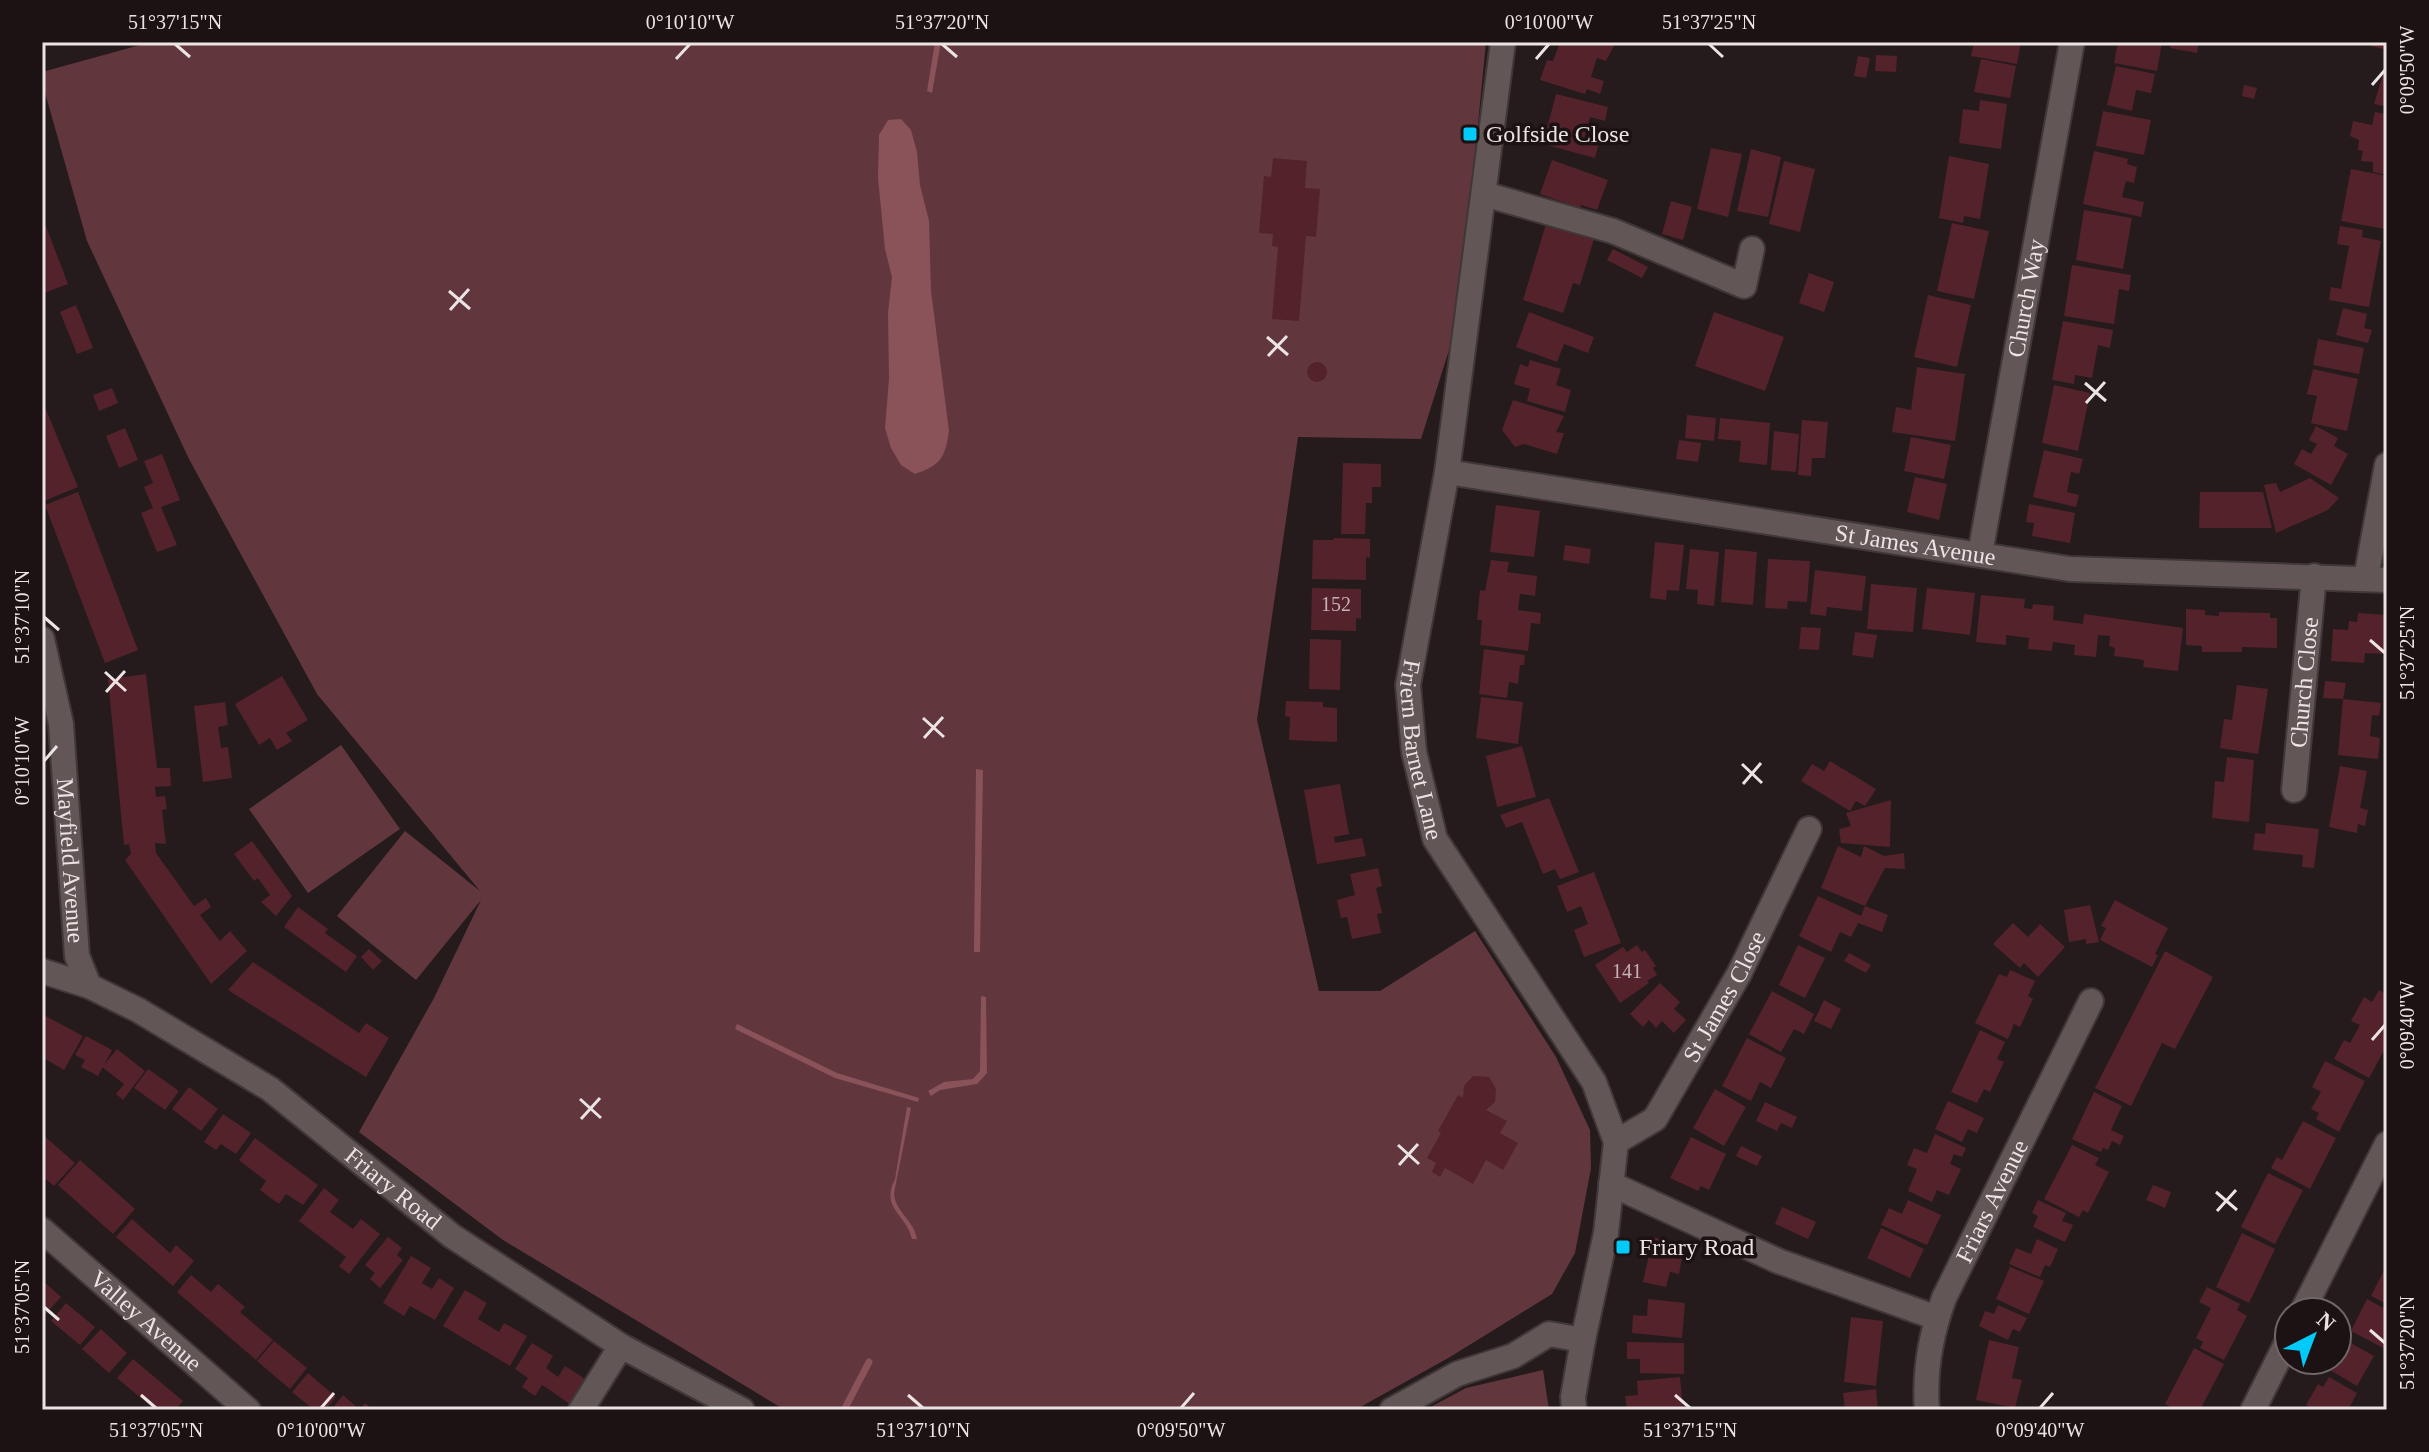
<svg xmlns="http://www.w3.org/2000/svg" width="2429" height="1452" font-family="Georgia,serif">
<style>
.green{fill:#61373d}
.water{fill:#8a5259}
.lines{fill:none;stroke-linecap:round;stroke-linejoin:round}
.stream{stroke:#8a5259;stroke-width:7}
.building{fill:#54222a}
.minor-casing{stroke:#3f3738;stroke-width:28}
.tertiary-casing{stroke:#3f3738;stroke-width:28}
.secondary-casing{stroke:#3f3738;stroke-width:28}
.minor{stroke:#625657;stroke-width:24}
.tertiary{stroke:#625657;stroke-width:24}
.secondary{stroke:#625657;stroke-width:24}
.ticks{fill:none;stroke:#ebe3e4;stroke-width:3}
.poi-dot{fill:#03cbf9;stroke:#1c1213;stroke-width:3}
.labels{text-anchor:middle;stroke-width:7;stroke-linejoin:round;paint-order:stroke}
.number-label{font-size:20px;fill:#c5b3b6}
.poi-label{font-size:24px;fill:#ebe3e4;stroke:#1c1213;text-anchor:start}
.street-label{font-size:24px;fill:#ebe3e4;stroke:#1c1213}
.neatline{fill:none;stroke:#ebe3e4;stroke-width:3}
.ticks-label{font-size:20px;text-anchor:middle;fill:#ebe3e4}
</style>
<rect width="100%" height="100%" fill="#251b1c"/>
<path class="green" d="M151,42H1486L1459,318L1421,439L1298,437L1257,720L1319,991H1380L1475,931L1556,1057L1590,1130L1591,1168L1575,1253L1552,1294L1450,1357L1355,1410H785L503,1240L359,1132L434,998L481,900L416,980L337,916L405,831L480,891L317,694L189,459L87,241L42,82V72Z
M341,745L400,829L308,893L249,809Z
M1543,1370L1549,1410H1425L1466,1388Z"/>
<path class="water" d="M935,42H941L932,93L927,91Z
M901,119L911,130L917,152L920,185L929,221L931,291L949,431C945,458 941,465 915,474L901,465L891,448L885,428L889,379L888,313L892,277L885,249L878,178L879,135L888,120Z
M976,769L983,770L980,952H974Z
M981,996L986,997L987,1073L977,1084L940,1090L931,1096L928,1091L944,1082L973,1079L980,1071Z
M737,1024L837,1073L919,1098L918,1102L835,1078L735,1029Z
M907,1107L911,1108L894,1193C895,1212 914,1220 917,1239H912C906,1213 880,1209 895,1179Z"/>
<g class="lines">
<path class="stream" d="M844,1410L869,1362"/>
</g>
<path class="building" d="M1560,42H1616L1606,61L1597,58L1591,77L1604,81L1600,94L1587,89L1585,94L1540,80L1547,60L1553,61Z
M1974,42H2021L2017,64L1971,56Z
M2118,42H2162L2157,71L2114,63Z
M2171,42H2199L2197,53L2170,48Z
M2372,42H2387V50L2371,46Z
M1876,55L1897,56L1896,72L1875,71Z
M1858,56L1870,58L1866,78L1854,76Z
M1981,59L2016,66L2010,98L1974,92Z
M2387,61V107L2374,104Z
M2116,66L2155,74L2151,93L2136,90L2132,111L2107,105Z
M2244,85L2257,88L2254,99L2242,96Z
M1556,94L1608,107L1605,121L1590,117L1584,139L1599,143L1595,158L1543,144Z
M1980,100L2007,104L2001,149L1959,143L1963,109L1979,111Z
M2103,111L2151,120L2144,155L2096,146Z
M2375,112L2387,114V175L2373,172V162L2361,161L2363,151L2358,150L2359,140L2350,136L2353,121L2372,125Z
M1711,148L1742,154L1728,217L1697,209Z
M1751,149L1781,157L1768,217L1737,211Z
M2094,151L2128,159L2127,164L2137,167L2134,183L2126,181L2122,197L2144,202L2141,217L2083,204Z
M1949,156L1989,164L1980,219L1964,216L1963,223L1939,218Z
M1273,158L1307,161L1305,188L1320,189L1316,237L1306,236L1299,321L1272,319L1278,247L1272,246L1273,234L1259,233L1264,176L1271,177Z
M1552,160L1608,180L1597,210L1581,205L1580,208L1540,194Z
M1784,161L1815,169L1800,232L1769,224Z
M2351,169L2387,176L2385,229L2341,221Z
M1671,201L1692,207L1683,240L1662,234Z
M2084,210L2132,218L2123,269L2076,260Z
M42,216L68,284L44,293L42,287Z
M1952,223L1989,231L1974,299L1937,291Z
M1546,224L1594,239L1580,285L1573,283L1563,313L1523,300Z
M2340,226L2363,230L2362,237L2381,241L2369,307L2329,300L2331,287L2341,289L2349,246L2337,244Z
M1613,249L1648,267L1642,278L1607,260Z
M2072,265L2131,275L2129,291L2119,289L2114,324L2064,316Z
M1809,273L1834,282L1824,312L1799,303Z
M1928,295L1971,305L1957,367L1914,357Z
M76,305L93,348L77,354L60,312Z
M2343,308L2367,314L2364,328L2372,330L2368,343L2336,335Z
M1529,312L1594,337L1588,353L1564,344L1557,362L1516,347Z
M1714,312L1784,337L1765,391L1695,366Z
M2063,321L2113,330L2110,348L2098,345L2092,378L2075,375L2074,384L2052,380Z
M2318,339L2364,348L2359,374L2313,365Z
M1530,360L1561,369L1556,385L1571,390L1565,412L1527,401L1530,389L1514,384L1520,364L1528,367Z
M1307 372a10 10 0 1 1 20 0a10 10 0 1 1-20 0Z
M1917,367L1965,374L1955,441L1892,432L1896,407L1911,410Z
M2313,369L2358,379L2347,431L2311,423L2317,396L2307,394Z
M2054,385L2090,393L2078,451L2042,443Z
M112,388L118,403L99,411L93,395Z
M42,400L78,487L44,501L42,496Z
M1513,400L1564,416L1556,432L1564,433L1557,454L1524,444L1515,447L1502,430Z
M1687,415L1716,418L1714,441L1685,438Z
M1720,418L1770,423L1767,465L1739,462L1741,441L1718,439Z
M1802,420L1828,422L1825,458H1812L1811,476L1798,475Z
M2316,426L2338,438L2334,446L2348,454L2331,485L2294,464L2302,449L2311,454L2317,444L2309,440Z
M125,428L138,460L119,468L106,436Z
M1774,431L1799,434L1796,472L1771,470Z
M1911,437L1951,445L1944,479L1904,471Z
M1679,440L1701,443L1698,462L1676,459Z
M2044,450L2083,459L2079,474L2071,472L2067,492L2079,495L2076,507L2033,497Z
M162,454L180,500L161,507L177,545L157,552L141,513L153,508L144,487L153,483L144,461Z
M1343,463L1381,464V487H1372V503H1366L1365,534H1341Z
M1915,477L1947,484L1939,520L1907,512Z
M2310,478L2339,498L2328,510L2276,533L2264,485L2276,483L2280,492Z
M78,492L138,650L105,663L45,505Z
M2200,492H2263L2272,528H2199Z
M2029,504L2075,513L2070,543L2032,536L2034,523L2026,522Z
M1496,505L1540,511L1534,557L1490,552Z
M1334,538L1370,539V558L1366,557V580L1312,579L1313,540H1333Z
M1655,542L1684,545L1679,591L1667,590L1666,600L1650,598Z
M1565,545L1591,549L1589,564L1563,560Z
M1690,549L1719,552L1714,606L1697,604L1698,590L1686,589Z
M1725,549L1757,552L1753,605L1721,602Z
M1768,559L1810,561L1807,602L1788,601L1787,609L1765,608Z
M1491,560L1509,562L1507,572L1537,576L1535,596L1520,594L1518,610L1541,613L1540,624L1531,623L1528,651L1480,645L1482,620H1477L1480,590L1485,591Z
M1815,570L1866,576L1862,611L1827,607L1826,616L1810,614Z
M1871,584L1917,588L1913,632L1867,629Z
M1312,588L1361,589V619L1356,618V631L1311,630Z
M1927,588L1975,593L1970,635L1922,629Z
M1981,595L2025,599L2024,608L2032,609L2033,604L2054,606L2053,620L2083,624L2084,614L2183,628L2178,671L2143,667L2144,660L2114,656L2115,648L2109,646L2110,636L2098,635L2096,657L2074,655L2075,645L2053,642L2052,651L2028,649L2029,638L2006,635V645L1976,642Z
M2186,609L2205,610V615L2219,616V612L2270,613V618H2277V648L2242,647V652H2202V646L2186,645Z
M2358,613L2387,615V654L2365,653L2364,663L2331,661L2333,629L2348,630L2349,621L2357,622Z
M1801,627L1821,628L1819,650L1799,649Z
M1855,632L1877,635L1873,658L1852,655Z
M1310,639L1341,640L1340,690L1309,689Z
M1484,649L1525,655L1524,665H1520L1518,684L1509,682L1507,698L1479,694Z
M146,674L157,768H170L171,786L155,787L156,797L165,796L167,809L162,810L166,844L155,843L156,853L194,906L206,898L211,907L200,915L220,941L230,931L247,951L211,984L125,860L131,854L129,844L124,845L108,679Z
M282,676L308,720L286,733L292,741L277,750L270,738L259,745L235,704Z
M2325,681L2346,683L2343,699L2323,698Z
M2237,685L2268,689L2258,754L2220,748L2224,719L2232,720Z
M1481,697L1523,702L1518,744L1476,738Z
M2343,699L2381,703L2379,716L2372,715L2370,736L2380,738L2378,759L2338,755Z
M1286,701L1323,702V707L1337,708V742L1289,740L1290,717L1285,716Z
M225,702L228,725L218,727L221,748L228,747L232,778L203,782L194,706Z
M1522,746L1536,797L1497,807L1486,756Z
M2227,757L2254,760L2249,822L2212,818L2215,781L2224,782Z
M1830,761L1876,789L1865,806L1856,801L1850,811L1801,781L1812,764L1824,771Z
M2340,766L2367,771L2360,808L2368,810L2365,826L2358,824L2357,833L2329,827Z
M1340,784L1349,834L1334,837L1335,843L1362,838L1366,856L1317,864L1304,790Z
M1549,798L1579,872L1560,879L1555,869L1543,874L1522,822L1506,828L1500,815Z
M1891,800L1890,847L1841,843L1839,829L1851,826L1846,813Z
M2266,823L2319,829L2314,868L2302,867L2303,855L2253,850L2255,833L2265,834Z
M252,841L292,896L276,916L261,902L270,895L258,878L254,881L234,854Z
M1838,846L1861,857L1864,846L1884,856L1904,853L1905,869L1885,868L1865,906L1821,888Z
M1378,868L1382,886L1376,888L1382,913L1377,914L1381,933L1352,939L1347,917L1341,918L1337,900L1355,895L1350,874Z
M1594,872L1621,943L1584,957L1574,930L1588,924L1581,906L1567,912L1557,886Z
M1818,896L1861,916L1865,906L1888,915L1882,932L1858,923L1851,937L1840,932L1831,952L1799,936Z
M2115,900L2168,928L2155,954L2158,955L2152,967L2100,940L2106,928L2101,926Z
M2090,905L2099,942L2086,944V939L2069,942L2064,910Z
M298,907L328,929L325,933L357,956L346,972L284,927Z
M2013,923L2028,937L2040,924L2065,947L2038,977L2024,963L2020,968L1993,944Z
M1637,945L1642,952L1645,950L1656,966L1653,968L1657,975L1647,981L1649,983L1620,1003L1595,965L1623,947L1627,952Z
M1798,945L1825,958L1805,998L1779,985Z
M369,949L382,961L373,970L361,957Z
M2165,951L2213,977L2175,1049L2162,1043L2131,1106L2095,1088Z
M1849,953L1871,965L1866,973L1844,961Z
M253,962L359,1033L366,1023L389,1038L366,1077L228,990Z
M2010,970L2035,981L2028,996L2033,999L2020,1027L2014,1024L2008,1039L1975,1023L1999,974L2007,977Z
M1660,983L1680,1002L1674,1009L1686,1020L1674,1033L1662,1021L1656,1028L1649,1020L1643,1027L1630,1014Z
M2387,987V1045L2369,1078L2334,1059L2344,1040L2350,1043L2360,1025L2351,1021L2364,997L2372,1002L2379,990L2384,993Z
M1772,991L1814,1014L1804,1034L1794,1029L1781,1052L1749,1034Z
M1824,1000L1841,1009L1831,1029L1814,1021Z
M42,1014L83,1036L64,1070L42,1057Z
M1980,1030L2005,1042L1997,1059L2004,1062L1990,1092L1984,1089L1977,1103L1951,1092Z
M86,1036L112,1050L98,1076L81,1067L85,1060L75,1055Z
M1747,1038L1786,1058L1771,1088L1760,1082L1751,1101L1722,1086Z
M117,1049L145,1071L123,1100L116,1094L124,1084L102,1067Z
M2325,1061L2365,1081L2339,1132L2316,1119L2319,1113L2311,1109L2321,1092L2312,1087Z
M148,1069L179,1091L165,1110L134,1088Z
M1473,1076L1489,1077L1496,1089L1495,1102L1486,1110L1507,1121L1500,1133L1518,1143L1503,1170L1486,1160L1473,1184L1445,1168L1440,1177L1432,1172L1436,1163L1427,1158L1441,1133L1438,1131L1458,1095L1463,1098L1464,1086Z
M189,1087L218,1109L201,1131L172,1109Z
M1715,1089L1746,1107L1724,1146L1693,1128Z
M2094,1092L2122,1106L2111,1130L2124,1136L2120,1145L2112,1141L2108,1150L2103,1148L2101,1152L2072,1139Z
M1948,1101L1984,1118L1977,1133L1968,1129L1962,1142L1935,1129Z
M1765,1102L1797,1117L1792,1128L1781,1123L1777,1131L1756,1121Z
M223,1114L251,1133L236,1154L221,1144L216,1150L204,1142Z
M2303,1121L2336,1138L2310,1189L2271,1168L2277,1157L2282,1160Z
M42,1134L75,1163L54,1186L42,1176Z
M1935,1134L1966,1148L1962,1157L1954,1154L1950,1164L1961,1169L1949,1195L1937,1190L1932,1202L1908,1191L1917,1169L1907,1165L1914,1148L1927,1153Z
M1691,1137L1726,1154L1709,1190L1701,1186L1698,1191L1670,1178Z
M255,1138L318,1185L303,1205L286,1194L279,1204L260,1190L266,1181L239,1160Z
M2072,1145L2099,1158L2095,1165L2109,1172L2088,1213L2083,1210L2079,1217L2044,1199Z
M1741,1146L1762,1156L1757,1166L1736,1156Z
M80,1160L135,1209L113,1234L58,1185Z
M2268,1173L2303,1190L2275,1244L2241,1227Z
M2153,1185L2171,1192L2165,1208L2146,1200Z
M324,1188L339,1200L330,1212L353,1229L361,1219L380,1234L349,1274L339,1266L346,1257L299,1221Z
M1908,1200L1941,1215L1927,1245L1881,1225L1889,1208L1902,1214Z
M2038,1200L2066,1213L2062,1221L2073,1225L2065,1242L2033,1227L2038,1216L2032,1213Z
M1782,1207L1816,1222L1808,1239L1775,1224Z
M132,1219L170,1253L176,1245L194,1261L173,1286L116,1237Z
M1881,1228L1924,1249L1910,1278L1867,1258Z
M2242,1233L2275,1249L2249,1303L2216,1287Z
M388,1237L402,1248L397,1255L403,1260L380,1288L370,1279L375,1273L365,1265Z
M1653,1237L1676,1243L1673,1256L1682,1258L1679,1274L1670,1272L1666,1287L1643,1282Z
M2037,1239L2058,1249L2050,1267L2045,1265L2040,1277L2009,1264L2016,1248L2031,1254Z
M411,1256L431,1268L422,1283L432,1289L439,1278L454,1288L435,1320L410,1306L404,1316L383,1303Z
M2387,1264V1304L2371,1296Z
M2010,1267L2044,1281L2029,1314L1996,1299Z
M191,1275L211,1292L218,1284L245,1307L240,1312L273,1340L256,1360L177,1292Z
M42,1280L61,1297L42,1318Z
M2207,1287L2240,1304L2237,1310L2247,1316L2224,1360L2200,1348L2203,1342L2196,1338L2211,1308L2199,1302Z
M465,1290L487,1303L478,1319L499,1332L504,1323L527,1336L510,1366L443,1326Z
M1648,1299L1685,1303L1682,1338L1632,1333L1633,1315L1647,1316Z
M2367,1299L2387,1310V1350L2351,1331Z
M66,1303L95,1327L80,1345L51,1321Z
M1998,1305L2027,1318L2020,1332L2013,1329L2008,1340L1979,1326L1985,1311L1994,1314Z
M1851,1317L1883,1321L1876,1386L1844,1382Z
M101,1329L127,1353L109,1373L82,1349Z
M1989,1340L2019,1347L2012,1378L2022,1380L2015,1408L1976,1400Z
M274,1341L307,1368L290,1389L257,1361Z
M2347,1341L2374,1356L2357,1386L2330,1370Z
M1627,1342L1684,1343V1374L1640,1373V1359H1627Z
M532,1343L553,1356L546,1368L558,1377L565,1366L587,1380L570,1404L542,1385L535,1396L522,1387L528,1378L515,1369Z
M2194,1348L2224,1364L2200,1410H2176L2165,1404Z
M133,1359L183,1401L175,1410H155L117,1378Z
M308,1373L336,1397L325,1410H314L292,1392Z
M1680,1377L1683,1408L1627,1410L1625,1396L1638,1395L1637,1381Z
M2329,1377L2357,1393L2348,1410H2315L2306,1405L2318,1384L2323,1387Z
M1876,1389L1878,1410H1845L1843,1393Z
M343,1395L360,1410L365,1403L373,1410H331Z"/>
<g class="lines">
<defs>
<g id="minor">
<path d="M1484,194L1613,231L1744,286L1752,249"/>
<path id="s1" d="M1447,472L2070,569L2387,580"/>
<path id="s2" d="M1980,554L2072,42"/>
<path d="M2366,578L2387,465"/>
<path id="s3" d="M42,639L61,724L77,956L89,986"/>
<path id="s4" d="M2294,790L2314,576"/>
<path id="s5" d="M1616,1142L1655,1119L1739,974L1809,829"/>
<path d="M1611,1184L1778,1261L1937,1318"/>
<path id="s6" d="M42,1230L248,1410"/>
<path d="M2302,1312L2387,1144"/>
<path d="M581,1410L621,1346"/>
<path id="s7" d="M1927,1410C1924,1372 1931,1334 1944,1298L2091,1001"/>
<path d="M2253,1410L2289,1338"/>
</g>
<g id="tertiary">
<path id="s8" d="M42,971L89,986L138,1010L270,1089L452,1236L621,1346L742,1410"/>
<path d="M1392,1410L1457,1374L1513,1356L1549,1334L1583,1340"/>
</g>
<g id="secondary">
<path id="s9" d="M1503,42L1447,472L1408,685L1414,752L1435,839L1594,1082L1616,1142L1606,1233L1583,1340L1573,1397L1574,1410"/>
</g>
</defs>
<use href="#minor" class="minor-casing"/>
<use href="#tertiary" class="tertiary-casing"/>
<use href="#secondary" class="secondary-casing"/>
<use href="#minor" class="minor"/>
<use href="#tertiary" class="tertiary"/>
<use href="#secondary" class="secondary"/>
</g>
<path class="ticks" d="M175,44L190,57M942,44L957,57M1709,44L1723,57M676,59L690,44M1536,59L1549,44M2372,85L2385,70M449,291L470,309M450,310L469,289M1267,337L1288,355M1268,356L1287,336M2085,383L2106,401M2086,403L2105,382M44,617L59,630M2370,640L2385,653M105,672L126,691M106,692L125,671M923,718L944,737M924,738L943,717M44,761L57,746M1742,764L1762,783M1743,784L1761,763M2372,1040L2385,1025M580,1099L601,1118M581,1119L600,1098M1398,1145L1419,1164M1399,1165L1418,1144M2216,1192L2237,1210M2217,1211L2236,1190M44,1307L59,1320M2370,1330L2385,1343M141,1395L156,1408M908,1395L923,1408M1675,1395L1690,1408M321,1408L334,1393M1181,1408L1194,1393M2040,1408L2053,1393"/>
<g class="poi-dot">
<rect x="1462" y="126" width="16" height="16" rx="4"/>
<rect x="1615" y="1239" width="16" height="16" rx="4"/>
</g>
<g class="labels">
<g class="number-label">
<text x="1336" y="611">152</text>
<text x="1627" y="978">141</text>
</g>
<g class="poi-label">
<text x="1486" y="142">Golfside Close</text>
<text x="1639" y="1255">Friary Road</text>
</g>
<g class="street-label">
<text dy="8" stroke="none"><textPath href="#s2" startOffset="260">Church Way</textPath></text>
<text dy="8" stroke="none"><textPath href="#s1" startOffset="474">St James Avenue</textPath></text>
<text dy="8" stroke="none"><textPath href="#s4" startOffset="108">Church Close</textPath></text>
<text dy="8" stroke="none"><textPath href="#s9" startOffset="716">Friern Barnet Lane</textPath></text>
<text dy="8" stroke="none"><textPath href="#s3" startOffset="224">Mayfield Avenue</textPath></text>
<text dy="8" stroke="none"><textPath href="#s5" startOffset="186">St James Close</textPath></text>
<text dy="8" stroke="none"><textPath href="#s8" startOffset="416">Friary Road</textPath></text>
<text dy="8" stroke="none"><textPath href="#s7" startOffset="222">Friars Avenue</textPath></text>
<text dy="8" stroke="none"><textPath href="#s6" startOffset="138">Valley Avenue</textPath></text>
</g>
</g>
<rect width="2429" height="1452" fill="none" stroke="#1c1213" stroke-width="88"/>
<g transform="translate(2313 1336) rotate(42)"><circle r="38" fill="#1c1213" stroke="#6f6667" stroke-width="2"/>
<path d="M0-6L14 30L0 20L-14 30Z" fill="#03cbf9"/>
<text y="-12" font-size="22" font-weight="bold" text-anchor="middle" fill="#ebe3e4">N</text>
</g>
<rect x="44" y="44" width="2341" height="1364" class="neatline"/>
<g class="ticks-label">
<text x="175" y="29">51°37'15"N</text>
<text x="690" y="29">0°10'10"W</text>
<text x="942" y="29">51°37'20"N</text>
<text x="1549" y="29">0°10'00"W</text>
<text x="1709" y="29">51°37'25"N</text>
<text transform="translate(2407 70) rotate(-90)" y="7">0°09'50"W</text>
<text transform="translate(22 617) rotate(-90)" y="7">51°37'10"N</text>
<text transform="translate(2407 653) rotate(-90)" y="7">51°37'25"N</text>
<text transform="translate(22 761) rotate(-90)" y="7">0°10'10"W</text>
<text transform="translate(2407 1025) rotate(-90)" y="7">0°09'40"W</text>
<text transform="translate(22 1307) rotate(-90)" y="7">51°37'05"N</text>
<text transform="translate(2407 1343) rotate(-90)" y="7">51°37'20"N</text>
<text x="156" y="1437">51°37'05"N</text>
<text x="321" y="1437">0°10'00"W</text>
<text x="923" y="1437">51°37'10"N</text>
<text x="1181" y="1437">0°09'50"W</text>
<text x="1690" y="1437">51°37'15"N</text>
<text x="2040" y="1437">0°09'40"W</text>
</g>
</svg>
